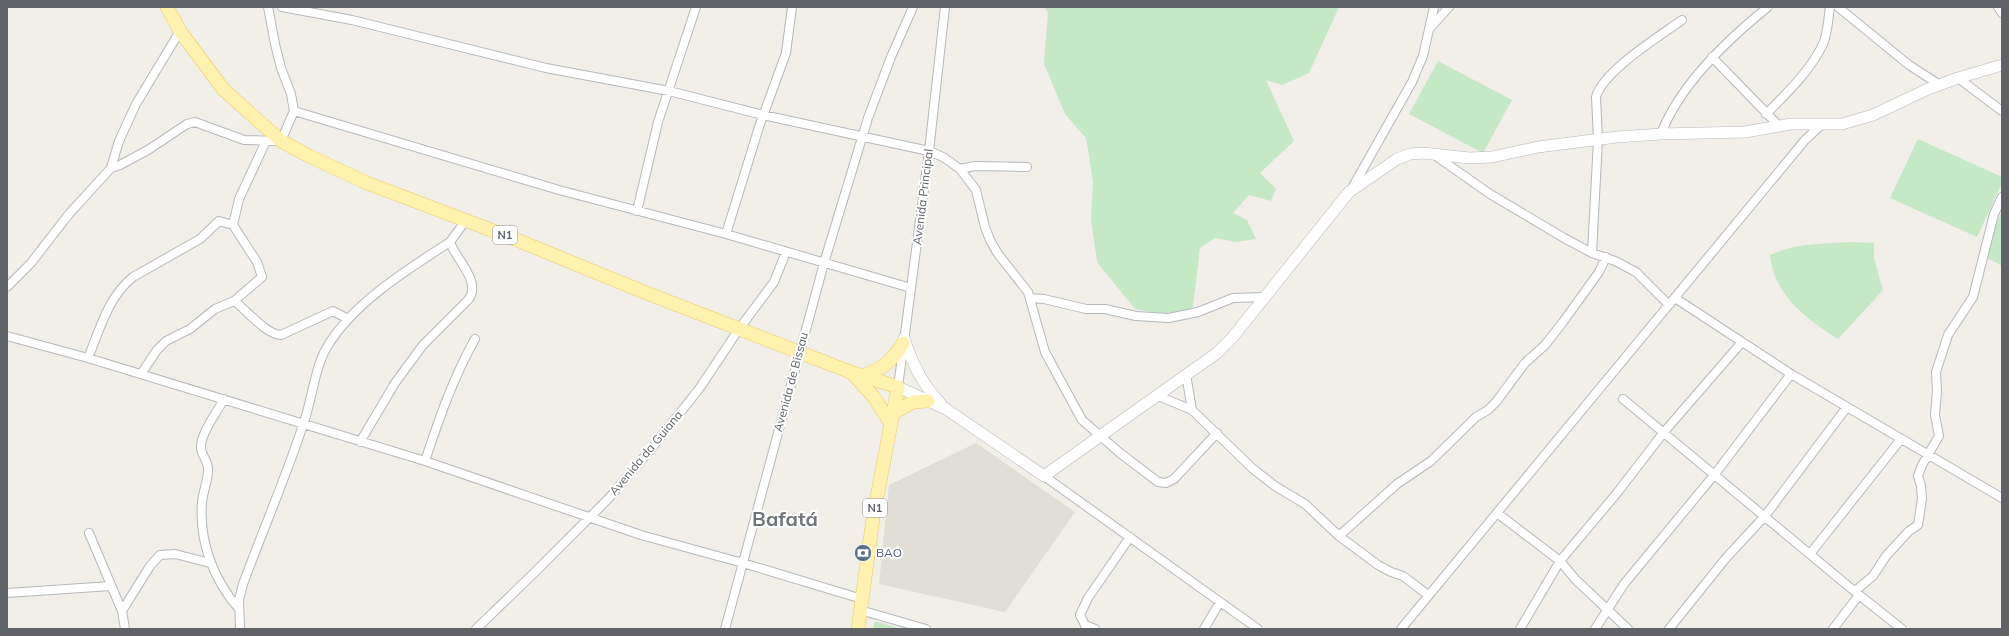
<svg xmlns="http://www.w3.org/2000/svg" width="2009" height="636" font-family="Mulish,sans-serif">
<style>
.education{fill:#e1ded6}
.green{fill:#c5e8c5}
.lines{fill:none;stroke-linecap:round;stroke-linejoin:round}
.minor-casing{stroke:#b5b8bc;stroke-width:10}
.tertiary-casing{stroke:#b5b8bc;stroke-width:12}
.primary-casing{stroke:#f2c960;stroke-width:14}
.minor{stroke:#fff;stroke-width:8}
.tertiary{stroke:#fff;stroke-width:11}
.primary{stroke:#fff2af;stroke-width:13}
.labels{text-anchor:middle;stroke-width:4;stroke-linejoin:round;paint-order:stroke}
.shield{fill:#fff;stroke:#8f9295;stroke-width:1}
.shield-label{font-size:11px;font-weight:bold;fill:#5f6368}
.street-label{font-size:12px;fill:#5f6368;stroke:#fff}
.service-label{font-size:12px;fill:#4e5e75;stroke:#fff;text-anchor:start}
.town-label{font-size:20px;font-weight:bold;fill:#70757a;stroke:#fff}
</style>
<rect width="100%" height="100%" fill="#f1efe8"/>
<path class="education" d="M976,443L1075,512L1005,612L879,584L889,485Z"/>
<path class="green" d="M1045,7H1339L1309,73L1282,85L1266,80L1294,141L1260,173L1276,189L1271,201L1249,195L1233,213L1247,220L1256,239L1235,242L1215,238L1200,248L1192,314L1171,315L1135,309L1097,262L1091,219L1093,181L1086,138L1065,114L1044,64L1048,13Z
M1438,61L1512,100L1483,153L1409,114Z
M1918,139L2002,177V183L1977,237L1890,198Z
M2002,212V266L1980,254Z
M1851,242L1874,243V258L1883,290L1838,339C1806,319 1774,295 1770,255C1795,243 1824,244 1851,242Z
M875,621L901,629H873Z"/>
<g class="lines">
<defs>
<path id="minor" d="M282,7L352,20L546,68L669,91L763,115L929,151L943,157L960,169L976,190L985,227L990,240L998,254L1028,292L1045,352L1082,420L1120,453L1158,482L1166,483L1174,479L1217,433
M1838,7L1909,65L1940,85
M1998,7L2002,13
M1431,27L1449,7
M1712,57L1779,126
M1958,78L2002,111
M294,111L559,190L726,234L911,288
M1766,114C1787,93 1811,70 1823,44C1828,33 1828,19 1830,7
M1661,134C1680,84 1727,40 1768,7
M1433,154L1490,194L1564,238L1592,253L1615,261L1636,272L1669,305
M111,168L120,165L148,150L187,124L195,122L244,140L281,141L294,111L291,94L281,68L275,44L268,7
M960,169L975,166L1027,167
M1351,190L1412,82L1423,56L1434,7
M637,211L658,122L696,7
M233,225L257,262L262,277L234,301C247,310 265,334 281,335L333,311L348,319
M726,234L759,127L786,53L792,7
M1592,253L1598,140L1596,97C1603,71 1660,36 1682,20
M7,287L31,263L69,214L111,168L119,141L136,104L180,31
M1031,298L1044,299L1086,309H1105L1136,316L1169,318L1198,312L1233,298L1265,297
M1675,298L1791,374L2002,498
M7,336L88,358L425,461L641,535L743,563L862,599
M88,358C100,329 108,297 133,277L200,239L219,221L233,225L239,199L266,141
M141,374L157,350L166,341L190,329L215,309L234,301
M1186,374L1192,410
M898,387L929,151L945,7
M1156,395L1192,410L1252,468L1275,486L1305,504L1339,536L1378,565L1391,572L1403,576L1428,595
M224,399C217,412 206,426 202,440C198,454 207,457 208,468C209,478 203,491 202,502C199,542 213,579 239,609
M1623,399L1859,595L1902,629
M360,442L395,383L423,345L469,299C481,280 456,260 450,242L466,220
M425,461C439,419 453,378 475,339
M1044,476L1258,629
M1497,513L1560,561L1576,580L1628,629
M89,533L122,611L125,629
M1339,536L1397,484L1431,461L1476,417L1488,410L1496,402L1525,363L1545,345L1563,322L1599,272L1606,257
M1810,554L1901,439
M1855,591L1873,576L1886,556L1909,531L1918,525L1922,499L1921,486L1918,476L1922,465L1939,436L1935,415L1937,391L1936,372L1948,335L1973,297L1994,214L2002,197
M7,593L111,586
M860,610L926,629
M122,611L150,566L160,555L175,554L210,563
M240,629L239,600L243,584C263,530 286,477 304,422C312,399 315,367 327,347C353,303 408,269 450,242
M476,629L533,574L609,498L651,449L699,389L739,329L774,282L786,252
M725,629L824,263L868,118L891,57L913,7
M1095,629L1085,625L1080,615L1088,598L1130,537
M1204,629L1220,602
M1401,629L1805,140L1821,125
M1520,629L1560,561L1617,493L1664,432L1742,342
M1595,629L1624,584L1715,474L1791,374
M1669,629L1726,558L1765,516L1847,407
M1833,629L1859,595"/>
<path id="tertiary" d="M904,338C912,363 922,384 941,404
M898,387L946,409L1044,476L1217,353L1232,338L1349,192L1397,159L1410,154L1423,153L1469,158L1492,157L1538,147L1617,137L1661,134L1745,132L1791,124H1842L1873,115L1928,89L1958,78L2002,65"/>
<path id="primary" d="M167,7L180,31L223,89L281,141L309,156L367,183L507,236L644,292L853,373L898,387L873,518L858,629
M854,375L873,396L891,424
M861,376C881,370 893,361 903,343
M893,413L913,402L928,401"/>
</defs>
<use href="#minor" class="minor-casing"/>
<use href="#tertiary" class="tertiary-casing"/>
<use href="#primary" class="primary-casing"/>
<use href="#minor" class="minor"/>
<use href="#tertiary" class="tertiary"/>
<use href="#primary" class="primary"/>
</g>
<defs>
<symbol id="bank-disc" viewBox="-11 -11 22 22"><circle r="9.5" fill="#5c6f8a" stroke="#fff"/><path d="M-6-4H6V4H-6ZM0-2.3a2.3 2.3 0 1 0 0 4.6a2.3 2.3 0 1 0 0-4.6Z" fill="#fff"/></symbol>
</defs>
<g fill-rule="evenodd">
<use href="#bank-disc" x="853" y="543" width="20" height="20"/>
</g>
<g class="labels">
<g class="shield">
<rect x="493" y="226" width="24" height="18" rx="3"/>
<rect x="863" y="499" width="24" height="18" rx="3"/>
</g>
<g class="shield-label">
<text x="505" y="239">N1</text>
<text x="875" y="512">N1</text>
</g>
<g class="street-label">
<text transform="translate(923 197) rotate(-83)" y="4">Avenida Principal</text>
<text transform="translate(791 382) rotate(-75)" y="4">Avenida de Bissau</text>
<text transform="translate(646 453) rotate(-50)" y="4">Avenida da Guiana</text>
</g>
<g class="service-label">
<text x="876" y="557">BAO</text>
</g>
<g class="town-label">
<text x="785" y="526">Bafatá</text>
</g>
</g>
<rect width="2009" height="636" fill="none" stroke="#5f6368" stroke-width="16"/>
</svg>
